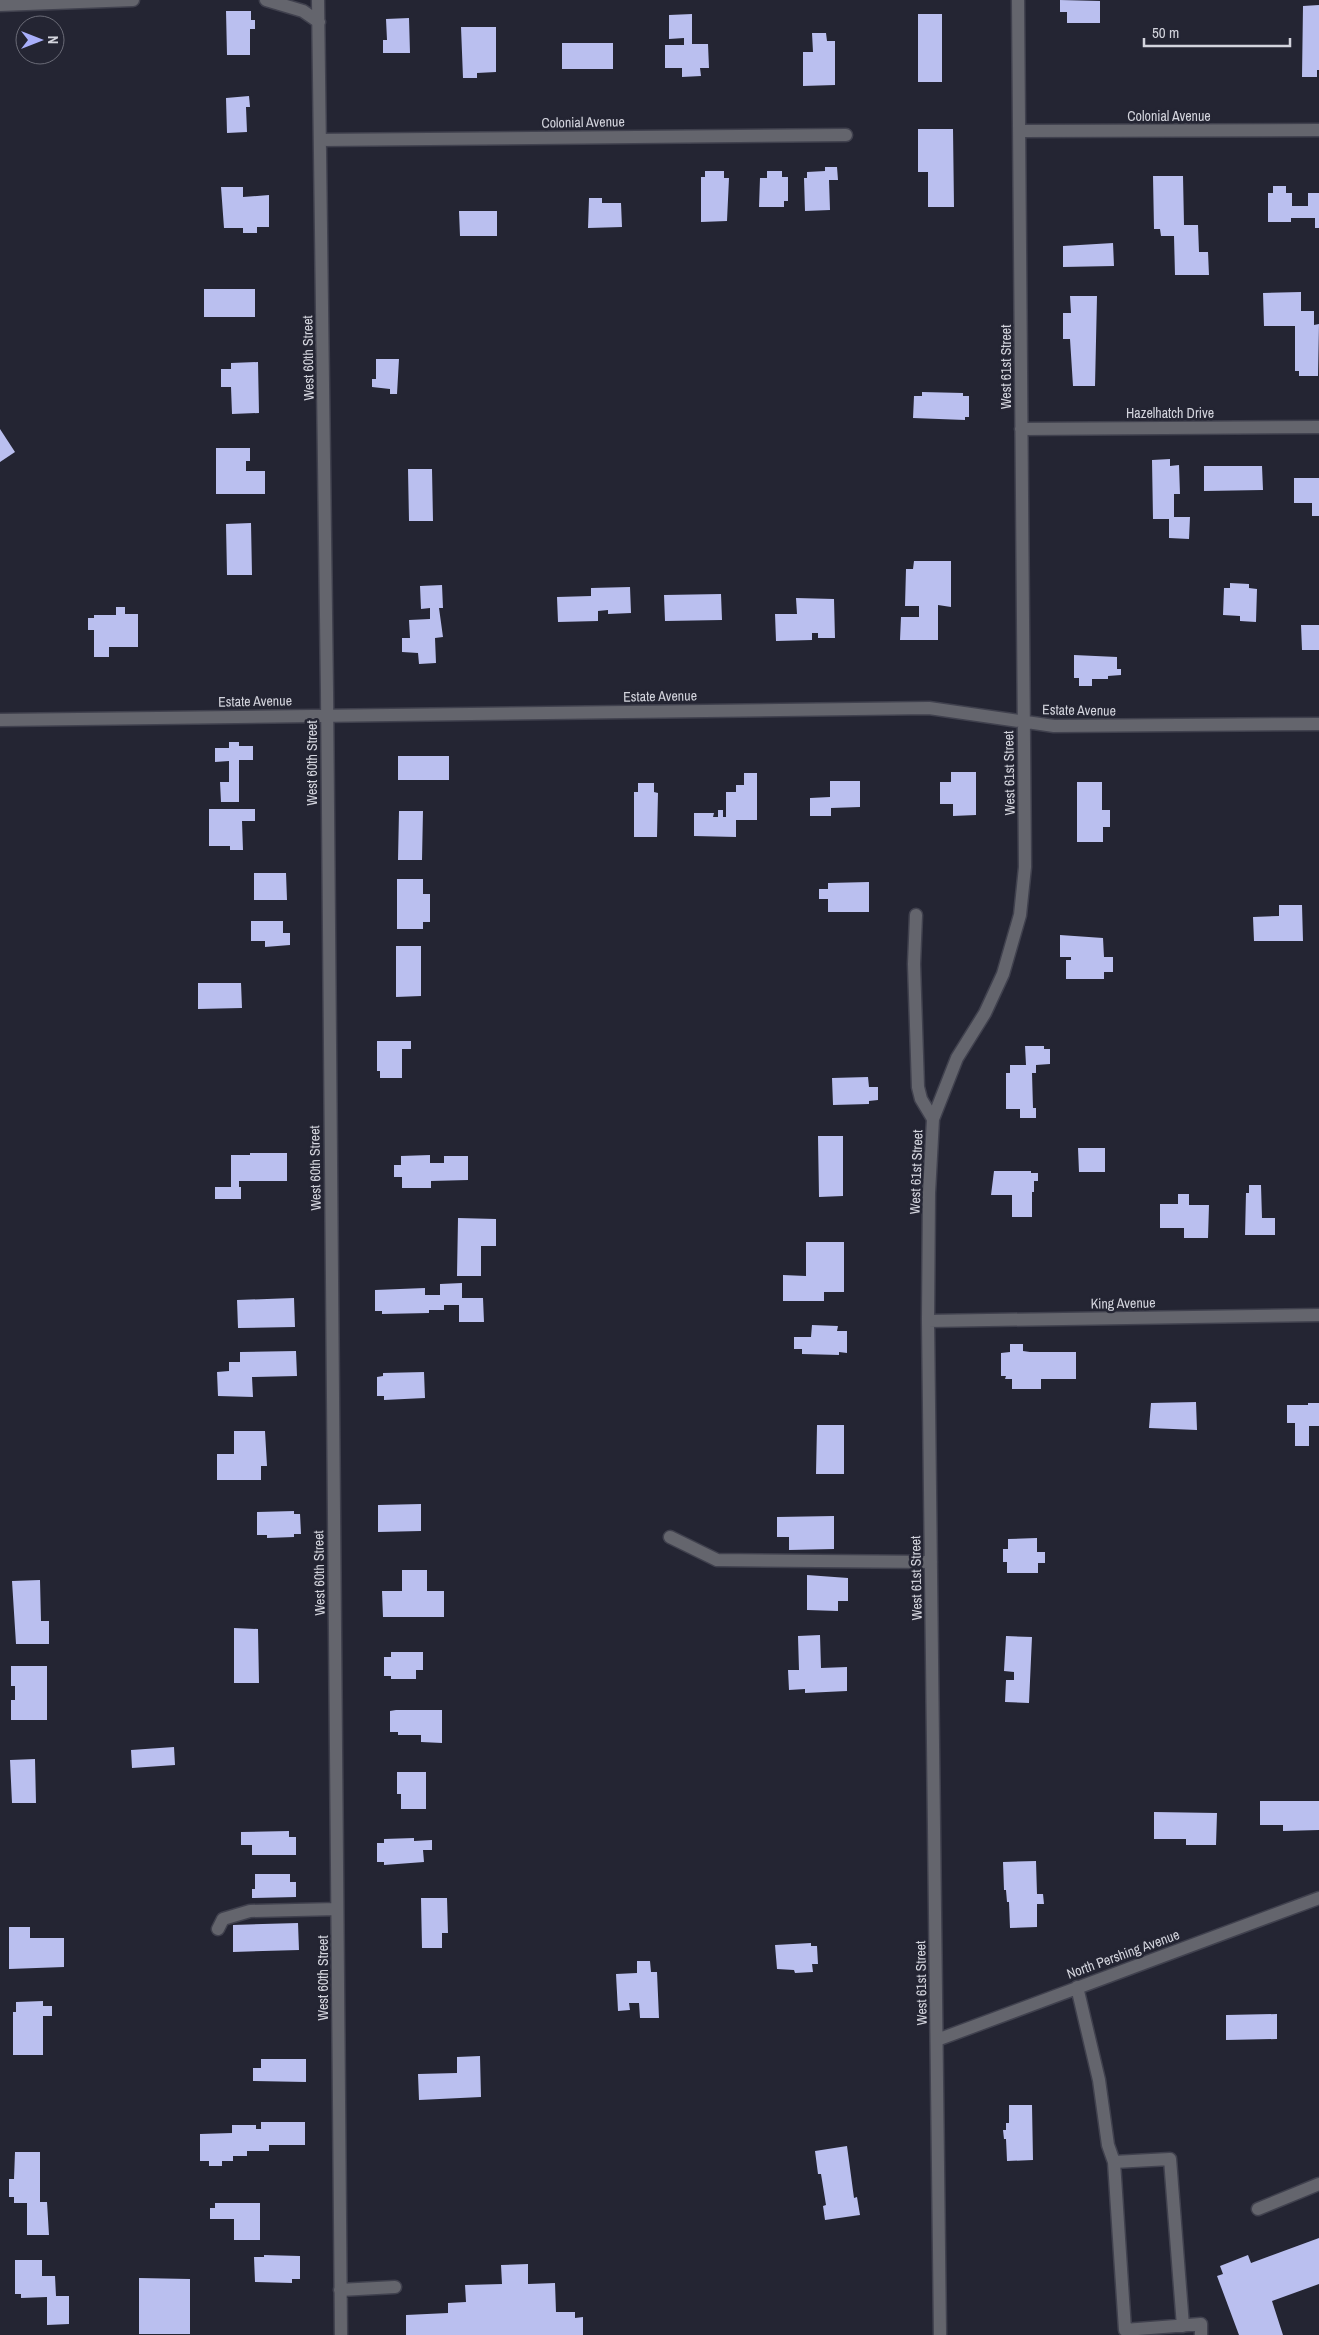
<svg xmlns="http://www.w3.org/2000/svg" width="1319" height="2335" font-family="'Archivo Narrow',sans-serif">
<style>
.building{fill:#babfef}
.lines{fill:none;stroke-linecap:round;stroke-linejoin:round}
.minor-casing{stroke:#40414e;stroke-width:15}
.minor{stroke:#64656d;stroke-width:12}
.labels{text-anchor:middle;stroke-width:5;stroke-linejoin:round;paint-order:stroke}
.street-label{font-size:14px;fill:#d3d4dd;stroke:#242533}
</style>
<rect width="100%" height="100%" fill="#242533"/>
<path class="building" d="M1060,0L1100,1V23H1067V12H1060Z
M1319,5V70H1317V77H1302L1303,6Z
M226,11H251V20H255V29H250V55H227Z
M692,14V44H708L709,68H700L701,76L682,77V68H665V45H684V38L669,39V15Z
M918,14H942V82H918Z
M409,18L410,53H383V40H387L386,19Z
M461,27H496V72L477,73V78H463Z
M812,33H826L827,41H835V85L803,86V52H813Z
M562,43H613V69H562Z
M249,96L250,107H246L247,132L227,133L226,98Z
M918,129H953L954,207H928V172H918Z
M825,167H837L838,180H829L830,210L805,211L804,178H807V172L825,171Z
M705,171H724V178H729L727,221L701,222V177H705Z
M767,171H782V177H788V201H784V207H759L760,178H767Z
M1153,176H1183L1184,225H1198L1199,252H1208L1209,275H1175L1174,236H1161L1160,229H1154Z
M1273,186H1286V193H1292V206H1308V193H1319V228H1315V218H1291V222H1268V193H1273Z
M221,187H243V197L269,195V227H257V233H243V228H224Z
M589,198H602V203H621L622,227L588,228Z
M459,211H497V236H460Z
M1113,243L1114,266L1063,267V246Z
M204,289H255V317H204Z
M1301,292V311H1314V325L1319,324L1318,376H1299V371H1295V326H1264L1263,293Z
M1070,296H1097L1095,386H1073L1070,339H1063V313H1071Z
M376,359H399L397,394H390V389L372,387V379H376Z
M258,362L259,413L232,414L231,387H221V369H231V363Z
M922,392L963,393V396H969V417H965V420L913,418L914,396H922Z
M0,429L15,452L0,462Z
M216,448H250V461H246V471H265V494H216Z
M1170,459V466L1179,465L1180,494H1174V517H1190L1189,539L1169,538V519H1153L1152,460Z
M1204,466H1262L1263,490L1204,491Z
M408,469H432L433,521H409Z
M1294,478H1319V516H1312V503H1294Z
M251,523L252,575H227L226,524Z
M914,561H951V607L938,605V640H900L901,617H919V606H905L906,569H913Z
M1230,583L1249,584V588L1257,589L1256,622L1240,621V616L1223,615L1224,588H1230Z
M442,585L443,608H439L443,637L435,638L436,663L419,664L418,653L402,652V638H410L409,620L430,619V608L421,609L420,586Z
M630,587L631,613L608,614V610L598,611V621L558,622L557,597L591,596V588Z
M721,594L722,620L665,621L664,595Z
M796,598L834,599L835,638H818V633H812V640L776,641L775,614H797Z
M116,607H125V614H138V647H109V657H94V630H88V618H94V615H116Z
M1301,625H1319V650H1302Z
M1074,655L1117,657V669H1121V675L1108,676V679H1092V686H1079V678H1074Z
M229,742H239V746H253V760H239V802H221L220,782H229V761L215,762V748H229Z
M398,756H449V780H398Z
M951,772H976V815L953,816V804H940V782H951Z
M744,773H757V820H736V837L694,836V813H714L713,817H718V810H723V817H726V792H736V785H744Z
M830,781H860V807L831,808V816H810V798L830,797Z
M1077,782H1102V810H1110V827H1103V842H1077Z
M638,783H654V792L658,793L657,837H634V792H638Z
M209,809H255V821H242L243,850H230V846H209Z
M399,811H423L422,860H398Z
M254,873H286L287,900H254Z
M397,879H423V894H430V922H423V929H397Z
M869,882V912H828V899H819V889H828V883Z
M1279,905H1302L1303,941H1254L1253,917L1279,916Z
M251,921H283V933H290V945L265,947V941H251Z
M1060,935L1103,938L1104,957H1113V972H1104V979H1066V960H1071V957H1060Z
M396,946H421V996L396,997Z
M198,983H241L242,1008L198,1009Z
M377,1041H411V1049H402V1078H380V1071H377Z
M1025,1046H1044V1049H1050V1064L1036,1065V1073H1032L1033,1108H1036V1118H1020V1109H1006V1073H1010V1065H1026Z
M868,1077L869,1087H878V1100L869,1101V1104L833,1105L832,1078Z
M818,1136H843V1196L819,1197Z
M1078,1148H1105V1172H1079Z
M250,1153H287V1181H239V1187H241V1199H215V1187H231V1155H250Z
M430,1155V1163H444V1156H468V1180L431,1181V1188H402V1177H394V1165H401V1156Z
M994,1171H1031V1173H1038V1181H1034V1192H1032V1217H1012V1195H991Z
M1249,1185H1261L1262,1218H1275V1235H1245L1246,1193H1249Z
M1178,1194H1189V1205H1209L1208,1238H1184V1228H1160V1204H1178Z
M458,1218L496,1219V1246H481V1276H457Z
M806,1242H844V1292H824V1301H783V1275L806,1276Z
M462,1283V1298H483L484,1322H459V1305H444V1310H429V1313L382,1314V1311H375V1290L425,1288V1295H440V1284Z
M294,1298L295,1327L238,1328L237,1300Z
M812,1325L838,1326L837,1331H847V1353L839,1352V1355L802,1354V1349H794V1337H811Z
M1010,1344H1023V1351L1030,1352H1076V1379H1041V1389H1012V1379H1005L1006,1376H1001V1353L1010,1352Z
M296,1351L297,1376L252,1377L253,1397L218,1396L217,1372L229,1371V1362H240V1352Z
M424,1372L425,1398L384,1400V1396H377V1377L383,1376V1373Z
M1196,1402L1197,1430L1149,1428L1151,1403Z
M1308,1403H1319V1426H1309V1446H1295V1423H1287V1405H1308Z
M817,1425H844V1474H816Z
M234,1431H265L267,1466H261V1480H217V1454H234Z
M421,1504V1531L378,1532V1505Z
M294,1511V1514H300L301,1534H294V1537L267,1538V1535H257V1512Z
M834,1516V1549L789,1550V1537H777V1517Z
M1037,1538V1552H1045V1563H1038V1573H1007V1562H1003V1549H1008V1539Z
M402,1570H427V1591H444V1617H383L382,1591H402Z
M807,1575L848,1578V1601H838V1611L807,1610Z
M40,1580L41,1621H49V1644H16L12,1581Z
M234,1628L258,1629L259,1683H234Z
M820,1635L821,1668L847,1667V1691L805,1693V1689L789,1690L788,1670H799L798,1636Z
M1006,1636L1032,1637L1029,1703L1005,1702L1006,1680H1014V1672L1004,1671Z
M391,1652H423V1670H416V1679H391V1676H384V1657H391Z
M11,1666H47V1720H11V1700H15V1686H11Z
M396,1710H442V1743L421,1742V1735H398V1732H390V1711Z
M174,1747L175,1765L132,1768L131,1750Z
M35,1759L36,1803H12L10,1760Z
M397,1772H426V1809H401V1794H397Z
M1260,1801H1319V1830L1283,1831V1825H1260Z
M1154,1812L1217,1813L1216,1845H1186V1839H1154Z
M289,1831V1837H296V1855H252V1845H241V1832Z
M414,1838V1841L432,1840V1850H423L424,1862L384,1865V1862H377V1843H384V1839Z
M1036,1861L1037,1894H1043L1044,1904H1037V1927L1010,1928L1009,1902H1007L1006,1890H1004L1003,1862Z
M255,1874H290V1882H296V1897L252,1898V1889H255Z
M421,1898H447L448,1933H442V1948H422Z
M298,1923L299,1950L233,1952V1925Z
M9,1927H30V1938H64V1967L9,1969Z
M811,1943V1946H817L818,1964H812L813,1972L795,1973L794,1970L777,1969L775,1945Z
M637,1961H650L651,1972H657L659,2018H640L639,2003H629L630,2010L618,2011L616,1974L637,1973Z
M43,2001V2006H52V2016H43V2055H13V2012H16V2002Z
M1277,2014V2039L1226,2040V2015Z
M480,2056L481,2097L419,2100L418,2074L457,2073V2057Z
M261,2059H306V2082L253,2081V2068H261Z
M1009,2105H1032L1033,2160L1007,2161L1006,2139H1004L1003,2130H1006V2123H1009Z
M261,2122H305V2145H269V2151H247V2156H233V2161H222V2166H209V2161H200V2134L232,2133V2125H256V2129H261Z
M847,2146L854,2198L857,2197L860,2215L825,2220L823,2206L826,2205L821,2174H818L815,2151Z
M15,2152H40V2202H47L49,2235H27V2203H14V2197H9V2179H14Z
M215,2203H260V2240H234V2219H210V2208H215Z
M1319,2238V2284L1272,2301L1283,2335H1239L1217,2276L1223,2274L1220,2266L1248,2255L1251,2263Z
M264,2255L300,2256V2279H292V2283L255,2282L254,2257H264Z
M15,2260H42V2276H55L56,2296H69V2324L47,2325V2297L21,2298V2294H15Z
M528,2264V2284L555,2283L556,2312H575V2318L583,2317V2335H406V2315L448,2313V2303L466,2302L465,2285L502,2284L501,2265Z
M139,2278L190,2279V2334H139Z"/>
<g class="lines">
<defs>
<path id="minor" d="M266,0L303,11L319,22
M318,0L327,692L341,2335
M0,5L133,0
M1020,131L1319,130
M320,140L846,135
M1021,429L1319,427
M0,720L929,708L1054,726L1319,724
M916,915L914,964L918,1087L921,1099L933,1119
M928,1321L1319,1315
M670,1537L717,1560L931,1562
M218,1929L223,1919L250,1911L337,1909
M1077,1987L1099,2080L1108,2145L1114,2162
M937,2040L1319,1898
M1258,2209L1319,2184
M340,2290L395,2287
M1183,2326L1170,2159L1114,2162L1125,2330L1201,2324V2335
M940,2335L928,1321L929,1193L933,1119L957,1058L985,1013L1003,974L1020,915L1025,867L1018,0"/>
</defs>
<use href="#minor" class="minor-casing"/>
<use href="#minor" class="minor"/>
</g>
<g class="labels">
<g class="street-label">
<text x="1169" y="121">Colonial Avenue</text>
<text transform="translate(583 122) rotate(-1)" y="5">Colonial Avenue</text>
<text transform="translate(308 358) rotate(-91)" y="5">West 60th Street</text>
<text transform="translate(1006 367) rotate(-90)" y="5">West 61st Street</text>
<text x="1170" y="418">Hazelhatch Drive</text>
<text transform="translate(660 696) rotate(-1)" y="5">Estate Avenue</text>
<text transform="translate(255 701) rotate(-1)" y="5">Estate Avenue</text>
<text transform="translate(1079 710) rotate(1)" y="5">Estate Avenue</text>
<text transform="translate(312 763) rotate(-90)" y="5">West 60th Street</text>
<text transform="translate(1009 773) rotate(-91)" y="5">West 61st Street</text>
<text transform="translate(315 1168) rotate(-91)" y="5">West 60th Street</text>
<text transform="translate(916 1172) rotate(-88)" y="5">West 61st Street</text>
<text transform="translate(1123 1303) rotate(-1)" y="5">King Avenue</text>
<text transform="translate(319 1573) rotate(-91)" y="5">West 60th Street</text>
<text transform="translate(916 1578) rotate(-91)" y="5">West 61st Street</text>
<text transform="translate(1123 1954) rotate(-20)" y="5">North Pershing Avenue</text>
<text transform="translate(323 1978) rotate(-90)" y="5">West 60th Street</text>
<text transform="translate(921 1983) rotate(-91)" y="5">West 61st Street</text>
</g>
</g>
<g transform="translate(40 40) rotate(90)"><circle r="24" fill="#242533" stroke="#6a6b77"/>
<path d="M0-4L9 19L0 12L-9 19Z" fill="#a9b0fc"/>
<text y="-8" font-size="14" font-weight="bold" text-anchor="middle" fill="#d3d4dd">N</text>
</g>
<path d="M1144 38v8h146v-8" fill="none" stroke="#d3d4dd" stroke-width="2.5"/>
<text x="1152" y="38" font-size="15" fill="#d3d4dd" stroke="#242533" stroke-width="4" paint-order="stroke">50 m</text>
</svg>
